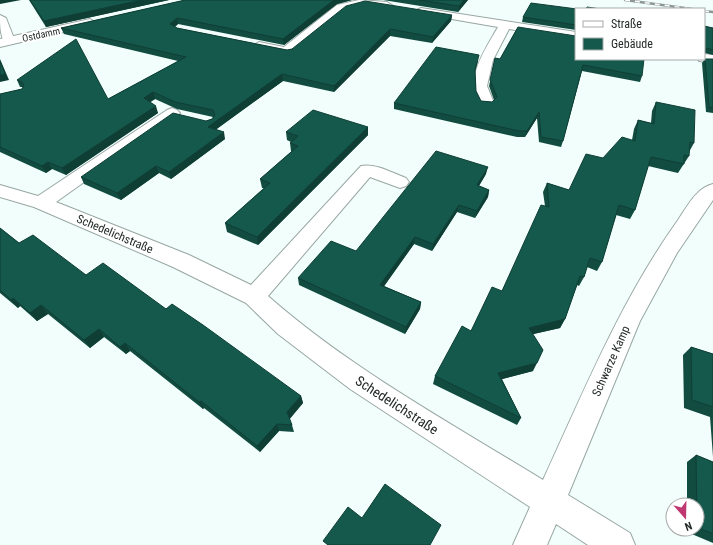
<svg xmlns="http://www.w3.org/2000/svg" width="713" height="545" font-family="'Roboto Condensed',sans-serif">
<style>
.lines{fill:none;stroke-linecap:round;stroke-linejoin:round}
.minor-casing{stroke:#98a7a3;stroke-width:2}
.tertiary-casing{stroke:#98a7a3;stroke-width:2}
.minor{fill:#fff;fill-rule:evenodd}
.tertiary{fill:#fff;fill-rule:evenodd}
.rail-casing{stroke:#8c9694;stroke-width:2.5}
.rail{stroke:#fff;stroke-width:1.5;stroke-dasharray:5;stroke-linecap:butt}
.wall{fill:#124c41}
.shaded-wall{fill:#0f3e35}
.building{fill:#15584c;stroke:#0f3e35}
.labels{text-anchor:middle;stroke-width:4;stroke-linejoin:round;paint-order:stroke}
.far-street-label{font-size:10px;fill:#252b2a;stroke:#fff}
.street-label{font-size:12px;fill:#252b2a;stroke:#fff}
.near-street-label{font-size:14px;fill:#252b2a;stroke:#fff}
</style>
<rect width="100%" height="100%" fill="#f1fefb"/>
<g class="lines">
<defs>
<path id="minor" d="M359,0L387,2L392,5L387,8L365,5L345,10L292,54L287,55L255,49L253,46L259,42L284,47L337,5Z
M421,8L576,32V40L509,29L493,60L487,86L494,103L491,106H481C463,80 485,50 498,27L417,13L415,11Z
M0,15L6,18L15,41L13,44H5C0,35 0,25 0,15Z
M704,54L713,55V63L699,61L698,59H704Z
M172,108L177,110L180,113L177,116L56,202L189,255L251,285L361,166C375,163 393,173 406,178L409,182L406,186L400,188L370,177L268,296C351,369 449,422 543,480C584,391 621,300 678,220C687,207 696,188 713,184V200L677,253L640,321L568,495L630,533L635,545H588L556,524L547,545H513L530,507L350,389L278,334L246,303L173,267L34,207L0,197V185L38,196L167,110Z"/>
<path id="tertiary" d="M90,19L96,23L94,25L0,47V39Z"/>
</defs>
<use href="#minor" class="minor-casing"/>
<use href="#tertiary" class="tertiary-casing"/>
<use href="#minor" class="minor"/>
<use href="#tertiary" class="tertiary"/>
<defs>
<path id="rail" d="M625,0L692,9
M704,11L713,12"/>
</defs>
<use href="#rail" class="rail-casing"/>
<use href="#rail" class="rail"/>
</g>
<path class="wall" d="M29,0H169L46,27Z
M185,0H352L337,4L284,45L178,24L175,27L177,28L287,50L452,15L451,21L432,43L390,36L334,92L283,81L216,129L225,139L171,179L159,173L121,200L84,184L81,177L206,121L212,119L213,117L177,109L155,99L150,102L158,113L66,175L52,169L46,173L0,152V94L22,89L23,87H20L17,80L108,99L178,61L64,34L61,28Z
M383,0H468L458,12Z
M576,9V30L522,22L523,17Z
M704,26L713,28V55L705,53L704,54Z
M518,27L642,76L640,82L582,71L563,141L561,147L539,142L537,118L525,137H517L394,109V103L478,61L475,72L476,91L481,101L492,102L494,100L489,86L495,58L500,59Z
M705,59H713V113L706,112L702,63Z
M656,102L694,143L689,152V156L678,173L648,166L635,210L630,219L616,215L602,262L597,271L587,267L584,277L579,286L577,285L565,319L560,328L533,334V371L502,379L521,418L517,425L433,384L435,376L502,291L545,206L543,192L547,183L569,190L603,158L632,140L634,129L638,120L651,123L652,111Z
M286,132L368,135L258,245L227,232L225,223L264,188H262L260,179L292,151H291L290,143L291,142L287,140Z
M486,174L479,186L489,190L488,197L475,218L457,212L432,251L414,244L384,286L421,302L420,309L405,334L299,285L298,278L356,251Z
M0,228L19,243L86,275L166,309L301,396L303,403L289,419L292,425L294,432L279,431L260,452L204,408L203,409L130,351L126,354L104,337L90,348L48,314L37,321L20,306L18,308L0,293Z
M691,347L713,354V457L710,417L684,408L683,355Z
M696,455L713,462V543L687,532V529H697V505H687V462Z"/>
<path class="shaded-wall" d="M0,0H21L0,4Z
M142,0H169L46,27L44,21Z
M334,0H352L337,4L284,45L283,39Z
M464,0H468L458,12L459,6Z
M452,15L451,21L432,43L433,37Z
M177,18L178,24L172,29L170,24Z
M390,29V36L334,92V86Z
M0,59L9,80L0,82Z
M282,74L283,81L210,134L208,127Z
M153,92L155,99L146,105L144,98Z
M156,106L158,113L66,175L62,168Z
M539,112L537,118L525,137L527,131Z
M368,127V135L258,245L257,237Z
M224,132L225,139L171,179L169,172Z
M48,162L52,169L46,173L42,166Z
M156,166L159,173L121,200L117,193Z
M488,167L486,174L475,192L477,185Z
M489,190L488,197L475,218L477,211Z
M459,205L457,212L432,251L433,244Z
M415,237L414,244L380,292V285Z
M13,298L20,306L18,308L11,300Z
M421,302L420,309L405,334L406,327Z
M41,305L48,314L37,321L30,313Z
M565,319L560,328L525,336L529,328Z
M99,329L104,337L90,348L84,340Z
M125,343L130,351L126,354L120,347Z
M537,363L533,371L495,381L498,373Z
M301,396L303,403L289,420L287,412Z
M201,401L204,408L203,409L199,402Z
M277,424L279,431L260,452L257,446Z"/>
<path class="building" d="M30,0H142L44,21Z
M185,0H334L283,39L177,18L170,24L177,28L287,50L292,49L346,6L365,1L452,15L433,37L390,29L334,86L282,74L208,127L224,132L169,172L156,166L117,193L81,177L173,113L206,121L212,119L215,115L213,110L175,102L153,92L144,98L156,106L62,168L48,162L42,166L0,147V94L22,89L24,85L21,81L17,80L76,39L108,99L186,57L61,28Z
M419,0H464L459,6Z
M531,3L577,9H576V25L523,17Z
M587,7L601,9H586Z
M704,26L713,28V50L707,48L704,53Z
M518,27L576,36V59H644L642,76L583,65L563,141L541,137L539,112L527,131H519L394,103L436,47L479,55L475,70L476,91L481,101L492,102L497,97L490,80L495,58L500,59Z
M705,59H713V108L709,107Z
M0,61L5,74L0,75Z
M656,102L695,110L694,143L690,142L689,156L684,155V164L651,157L635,210L619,205L602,262L590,258L584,277L580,276L565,319L529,328L543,350L537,363L498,373L521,418L435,376L462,326L471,331L492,287L502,291L541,205L549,207L547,183L569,190L586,154L603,158L622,137L635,141L638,120L654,124Z
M313,110L368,127L257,237L225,223L270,183L260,179L298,146L290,143L298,136L286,132Z
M436,151L488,167L477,185L489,190L477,211L459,205L433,244L415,237L380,285L421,302L406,327L298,278L331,241L356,251Z
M0,228L19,243L33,235L86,275L103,263L166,309L172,304L203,325L301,396L287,412L292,425L277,424L257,446L201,401L199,402L125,343L120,347L99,329L84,340L41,305L30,313L13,298L11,300L0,290Z
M691,347L713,354V407L692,400Z
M696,455L713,462V534L697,527Z
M385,484L441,525L430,545H328L323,541L348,507L362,518Z"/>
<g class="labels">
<g class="far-street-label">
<text transform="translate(41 34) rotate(-12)" y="4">Ostdamm</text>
</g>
<g class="street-label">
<text transform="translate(115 234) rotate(23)" y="4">Schedelichstraße</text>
<text transform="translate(611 361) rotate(-66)" y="4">Schwarze Kamp</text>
</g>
<g class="near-street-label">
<text transform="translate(397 405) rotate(33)" y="5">Schedelichstraße</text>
</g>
</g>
<rect x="575" y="8" width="130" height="52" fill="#ffffff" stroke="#a8aaaa"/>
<rect x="583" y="21" width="20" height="6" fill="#ffffff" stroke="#a8aaaa"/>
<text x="611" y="28" font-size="12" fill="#252b2a">Straße</text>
<rect x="583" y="38" width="20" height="12" fill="#15584c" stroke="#a8aaaa"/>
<text x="611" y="48" font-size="12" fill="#252b2a">Gebäude</text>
<g transform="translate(685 517) rotate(160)"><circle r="19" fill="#ffffff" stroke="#a8aaaa"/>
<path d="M0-3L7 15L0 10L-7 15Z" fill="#c03772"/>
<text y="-6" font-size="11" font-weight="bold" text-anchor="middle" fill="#252b2a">N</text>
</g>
</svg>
